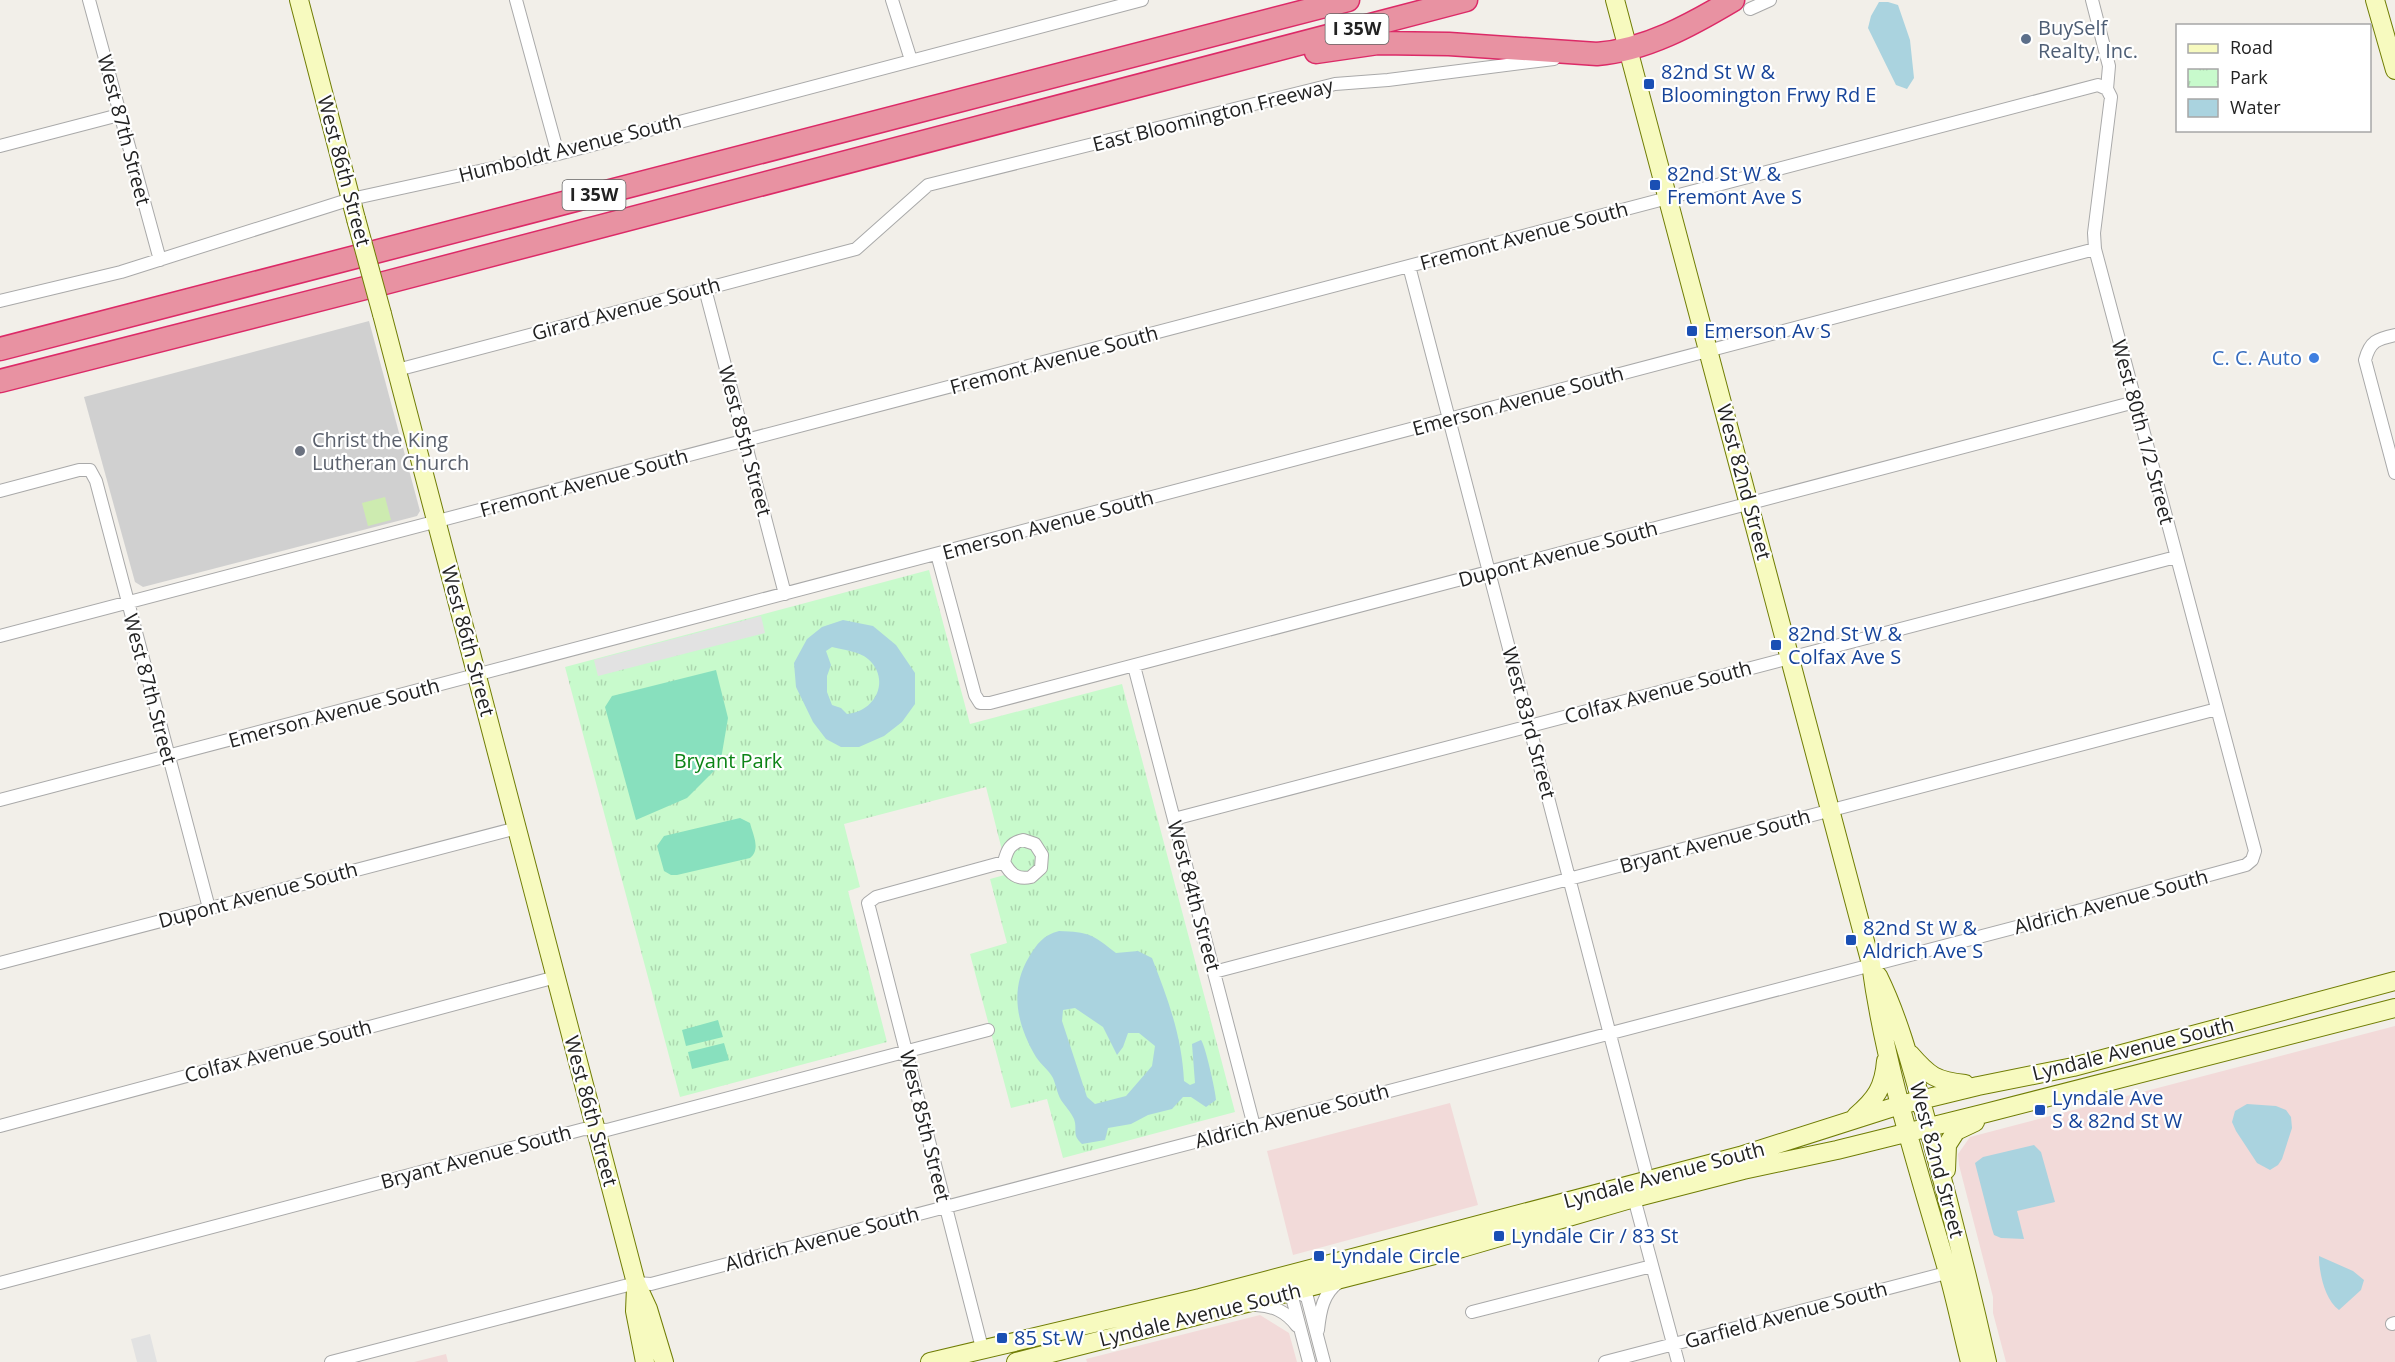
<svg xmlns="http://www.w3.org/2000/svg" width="2395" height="1362" font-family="'Open Sans',sans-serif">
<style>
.commercial{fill:#f2dad9}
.religious{fill:#d0d0d0}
.park{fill:url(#park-tufts)}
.garden{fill:#cdebb0}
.pitch{fill:#88e0be}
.parking{fill:#e2e2e2}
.water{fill:#aad3df;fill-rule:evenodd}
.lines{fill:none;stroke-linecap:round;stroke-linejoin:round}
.street-casing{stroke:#a9a9a9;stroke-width:14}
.secondary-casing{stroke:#707d05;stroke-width:20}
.highway-casing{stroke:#dc2a67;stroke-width:25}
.street{stroke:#fff;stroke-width:12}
.secondary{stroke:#f7fabf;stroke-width:18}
.highway{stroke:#e892a2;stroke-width:22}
.secondary-bridge-casing{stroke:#707d05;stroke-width:20;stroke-linecap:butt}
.secondary-bridge{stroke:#f7fabf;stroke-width:18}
.service-dot{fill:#5c6f8a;stroke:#fff;stroke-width:2}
.transit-dot{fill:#1a4fb4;stroke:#fff;stroke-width:2}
.shop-dot{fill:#3f7fe0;stroke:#fff;stroke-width:2}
.worship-dot{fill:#6b7280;stroke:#fff;stroke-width:2}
.labels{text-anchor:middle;stroke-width:4.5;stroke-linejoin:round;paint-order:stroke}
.shield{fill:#fff;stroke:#646464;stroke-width:1.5}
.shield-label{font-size:18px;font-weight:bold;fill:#222}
.service-label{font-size:20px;fill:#4e5e75;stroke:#fff;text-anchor:start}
.transit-label{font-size:20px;fill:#164399;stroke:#fff;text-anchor:start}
.street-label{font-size:20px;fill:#222;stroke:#fff}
.shop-label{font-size:20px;fill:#366cbe;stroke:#fff;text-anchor:end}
.worship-label{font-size:20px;fill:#5b616d;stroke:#fff;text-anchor:start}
.park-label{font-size:20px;fill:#0c8416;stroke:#fff}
</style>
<defs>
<pattern id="park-tufts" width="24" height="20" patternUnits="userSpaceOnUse" patternTransform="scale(1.5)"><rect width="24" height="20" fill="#c8facc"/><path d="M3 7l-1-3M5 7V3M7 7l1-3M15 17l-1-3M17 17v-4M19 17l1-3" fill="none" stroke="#acd6af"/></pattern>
</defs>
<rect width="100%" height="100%" fill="#f2efe9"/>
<path class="commercial" d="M2395,1026V1362H2006L1993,1313V1297L1959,1165L1958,1154L1970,1137Z
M1450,1103L1478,1205L1293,1255L1267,1151Z
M1260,1315L1289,1333L1297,1362H1087L1086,1359Z
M446,1354L448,1362H414Z"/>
<path class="religious" d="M369,321L420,511L417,516L143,587L135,582L84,397Z"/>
<path class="park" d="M929,570L970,724L1122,684L1235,1112L1063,1158L1047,1099L1011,1108L970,954L1007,943L990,879L1008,874L986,787L844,824L860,887L848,891L887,1042L680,1097L565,667Z"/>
<path class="garden" d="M385,497L391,520L368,526L362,503Z"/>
<path class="pitch" d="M716,670L728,718L720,765L687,798L636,820L605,707L612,696Z
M740,818L750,823C753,835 761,849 750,858L677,875H671L664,871L657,846L664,836Z
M718,1020L723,1037L686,1046L682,1030Z
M724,1043L729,1060L692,1069L688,1052Z"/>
<path class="parking" d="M761,616L765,633L598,676L594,660Z
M150,1334L157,1362H137L131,1339Z"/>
<path class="water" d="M1879,2H1888L1898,5L1910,40L1914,78L1907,89L1896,85L1868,28L1871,16Z
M843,620L873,626L896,645L915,673V704L902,722L884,736L859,747H841L826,739L813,722L796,687L794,663L807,639L822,627ZM832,647C843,650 859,651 868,659C891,679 876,712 847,714L841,708L832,705L827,692V676L831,665L826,651Z
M1059,931C1089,932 1092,934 1116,953L1138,951L1152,958C1168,999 1182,1037 1184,1081L1190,1085L1195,1083L1192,1044L1201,1040C1205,1044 1216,1093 1216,1100L1206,1107L1191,1097H1183L1172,1109L1148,1115L1131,1124L1108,1128L1105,1140L1082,1144C1071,1134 1078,1130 1074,1119C1071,1112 1065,1106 1061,1100C1057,1093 1056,1085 1053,1078C1049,1070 1041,1065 1036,1057C1017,1025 1009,990 1029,957C1037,944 1043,935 1059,931ZM1075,1008L1103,1027L1117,1055L1123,1047L1128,1033H1139L1155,1046L1152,1066L1126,1096L1095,1104L1087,1097L1062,1021L1063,1010Z
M2247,1104L2276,1106L2286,1110L2291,1117L2292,1128L2282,1159L2278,1165L2270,1170L2257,1163L2236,1131L2232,1122L2235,1111Z
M2034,1145L2041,1152L2055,1202L2017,1211L2024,1239L2001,1238L1994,1235L1992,1229L1975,1163L1983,1157Z
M2319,1256L2353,1271L2364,1280L2361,1290L2339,1310C2325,1300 2319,1273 2319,1256Z"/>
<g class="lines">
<defs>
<path id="street" d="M89,0L160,260
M516,0L558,154
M892,0L911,60
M1750,9L1770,0
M0,146L119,115
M1409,266L1648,1180
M705,289L785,594
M0,301L121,272L351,199L558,154L1142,0
M2395,335C2377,339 2370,341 2365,360L2395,473
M397,370L856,249L928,185L1335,84L1388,80L1554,59
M0,491L79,470H90L96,481L209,908
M937,554L975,695L980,703H990L2135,402
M0,636L2098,85L2107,89
M1134,666L1254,1126
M0,800L2095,249
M1174,819L2176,557
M0,963L517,828
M1214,972L2217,709
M0,1126L556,977
M1634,1198L1678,1362
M0,1283L584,1129L607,1130L988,1030
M1294,1286L1293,1301L1309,1362
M1296,1291L1307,1297L1324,1362
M1256,1305C1273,1306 1286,1311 1297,1326
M1472,1312L1652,1266
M2392,1324L2395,1323
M1318,1330C1320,1311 1323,1293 1339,1282
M982,1348L868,903L876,897L1004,862C1010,874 1017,880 1031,877L1041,868L1042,855L1035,844L1023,840C1010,843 1007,850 1004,862
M331,1362L636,1283L651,1284L2059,916L2246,865L2252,860L2255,851L2095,249L2094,233L2111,97L2107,89L2109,66L2092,0
M1605,1362L1954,1271"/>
<path id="secondary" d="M299,0L356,219
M1615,0L1871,964C1885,1068 1918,1168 1947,1269C1956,1300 1962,1331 1970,1362
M2375,0L2395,70
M382,314L636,1283L648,1309L664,1362
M1878,976C1901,1023 1913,1073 1927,1123C1949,1202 1969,1282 1987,1362
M1910,1054C1929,1076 1936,1081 1965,1084
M1856,1116C1876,1099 1884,1087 1886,1061
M1946,1170L1947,1145L1956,1131L1975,1122
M636,1287L635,1311L645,1362
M930,1362L1200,1298L1410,1243L1740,1156L1900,1105L1978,1086L2073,1067L2395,981
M1016,1362L1462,1248L1634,1198L1743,1170L1837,1150L1986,1113L2395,1008"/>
<path id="highway" d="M1316,52L1378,43L1449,44L1597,54C1646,50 1691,25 1733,0
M0,349L1348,0
M0,381L373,286L1466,0"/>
</defs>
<use href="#street" class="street-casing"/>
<use href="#secondary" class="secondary-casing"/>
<use href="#highway" class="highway-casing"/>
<use href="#street" class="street"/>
<use href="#secondary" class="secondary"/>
<use href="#highway" class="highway"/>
<defs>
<path id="secondary-bridge" d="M356,219L382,314"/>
</defs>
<use href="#secondary-bridge" class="secondary-bridge-casing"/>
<use href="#secondary-bridge" class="secondary-bridge"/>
</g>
<circle class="service-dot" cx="2026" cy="39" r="6"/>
<g class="transit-dot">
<rect x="1643" y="78" width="12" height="12" rx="3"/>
<rect x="1649" y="179" width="12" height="12" rx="3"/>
<rect x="1686" y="325" width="12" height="12" rx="3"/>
<rect x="1770" y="639" width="12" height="12" rx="3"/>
<rect x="1845" y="934" width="12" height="12" rx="3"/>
<rect x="2034" y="1104" width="12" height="12" rx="3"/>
<rect x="1493" y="1230" width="12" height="12" rx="3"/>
<rect x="1313" y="1250" width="12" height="12" rx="3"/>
<rect x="996" y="1332" width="12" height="12" rx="3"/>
</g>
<circle class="shop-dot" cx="2314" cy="358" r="6"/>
<circle class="worship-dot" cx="300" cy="451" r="6"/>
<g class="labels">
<g class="shield">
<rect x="1325.5" y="14" width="63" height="30" rx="4.5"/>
<rect x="562.5" y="180" width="63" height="30" rx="4.5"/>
</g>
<g class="shield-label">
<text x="1357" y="35">I 35W</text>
<text x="594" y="201">I 35W</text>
</g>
<g class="service-label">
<text x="2038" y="35">BuySelf<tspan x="2038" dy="23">Realty, Inc.</tspan></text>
</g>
<g class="transit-label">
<text x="1661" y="79">82nd St W &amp;<tspan x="1661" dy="23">Bloomington Frwy Rd E</tspan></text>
<text x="1667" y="181">82nd St W &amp;<tspan x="1667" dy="23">Fremont Ave S</tspan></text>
<text x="1704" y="338">Emerson Av S</text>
<text x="1788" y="641">82nd St W &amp;<tspan x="1788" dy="23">Colfax Ave S</tspan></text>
<text x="1863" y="935">82nd St W &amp;<tspan x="1863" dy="23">Aldrich Ave S</tspan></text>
<text x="2052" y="1105">Lyndale Ave<tspan x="2052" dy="23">S &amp; 82nd St W</tspan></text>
<text x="1511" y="1243">Lyndale Cir / 83 St</text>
<text x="1331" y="1263">Lyndale Circle</text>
<text x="1014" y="1345">85 St W</text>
</g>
<g class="street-label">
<text transform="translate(1213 115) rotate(-14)" y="7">East Bloomington Freeway</text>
<text transform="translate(124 130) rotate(75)" y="7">West 87th Street</text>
<text transform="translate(570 148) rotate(-14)" y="7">Humboldt Avenue South</text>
<text transform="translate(344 171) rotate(75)" y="7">West 86th Street</text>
<text transform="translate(1524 236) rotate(-15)" y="7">Fremont Avenue South</text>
<text transform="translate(626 309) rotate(-15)" y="7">Girard Avenue South</text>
<text transform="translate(1054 360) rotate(-15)" y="7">Fremont Avenue South</text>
<text transform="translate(1518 401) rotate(-15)" y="7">Emerson Avenue South</text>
<text transform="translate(2143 432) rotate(75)" y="7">West 80th 1/2 Street</text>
<text transform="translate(745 441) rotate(75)" y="7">West 85th Street</text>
<text transform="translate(1744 482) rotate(75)" y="7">West 82nd Street</text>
<text transform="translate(584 483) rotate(-15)" y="7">Fremont Avenue South</text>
<text transform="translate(1048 525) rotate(-15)" y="7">Emerson Avenue South</text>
<text transform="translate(1558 554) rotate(-15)" y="7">Dupont Avenue South</text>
<text transform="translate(468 641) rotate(75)" y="7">West 86th Street</text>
<text transform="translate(150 689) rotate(75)" y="7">West 87th Street</text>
<text transform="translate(1658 692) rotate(-15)" y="7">Colfax Avenue South</text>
<text transform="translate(334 713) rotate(-15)" y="7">Emerson Avenue South</text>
<text transform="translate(1529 723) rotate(75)" y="7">West 83rd Street</text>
<text transform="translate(1715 841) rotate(-15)" y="7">Bryant Avenue South</text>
<text transform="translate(258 895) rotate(-15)" y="7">Dupont Avenue South</text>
<text transform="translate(1194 896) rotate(75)" y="7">West 84th Street</text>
<text transform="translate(2111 902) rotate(-15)" y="7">Aldrich Avenue South</text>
<text transform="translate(2133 1049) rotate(-14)" y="7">Lyndale Avenue South</text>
<text transform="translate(278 1051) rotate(-15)" y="7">Colfax Avenue South</text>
<text transform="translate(591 1111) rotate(75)" y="7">West 86th Street</text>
<text transform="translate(1292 1116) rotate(-15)" y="7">Aldrich Avenue South</text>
<text transform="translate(925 1126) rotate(76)" y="7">West 85th Street</text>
<text transform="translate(476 1157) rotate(-15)" y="7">Bryant Avenue South</text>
<text transform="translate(1937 1160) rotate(75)" y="7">West 82nd Street</text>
<text transform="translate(1664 1175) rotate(-15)" y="7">Lyndale Avenue South</text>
<text transform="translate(822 1239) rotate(-15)" y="7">Aldrich Avenue South</text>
<text transform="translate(1200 1315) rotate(-14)" y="7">Lyndale Avenue South</text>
<text transform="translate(1786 1315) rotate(-15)" y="7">Garfield Avenue South</text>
</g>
<g class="shop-label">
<text x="2302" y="365">C. C. Auto</text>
</g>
<g class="worship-label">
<text x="312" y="447">Christ the King<tspan x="312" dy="23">Lutheran Church</tspan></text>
</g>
<g class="park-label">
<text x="728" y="768">Bryant Park</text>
</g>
</g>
<rect x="2176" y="24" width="195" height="108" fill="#ffffff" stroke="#a7a7a7" stroke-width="1.5"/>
<rect x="2188" y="44" width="30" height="9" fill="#f7fabf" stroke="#a7a7a7" stroke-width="1.5"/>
<text x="2230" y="54" font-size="18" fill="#222222">Road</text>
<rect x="2188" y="69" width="30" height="18" fill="url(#park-tufts)" stroke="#a7a7a7" stroke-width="1.5"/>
<text x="2230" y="84" font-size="18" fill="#222222">Park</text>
<rect x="2188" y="99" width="30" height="18" fill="#aad3df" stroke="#a7a7a7" stroke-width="1.5"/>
<text x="2230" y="114" font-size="18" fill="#222222">Water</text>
</svg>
